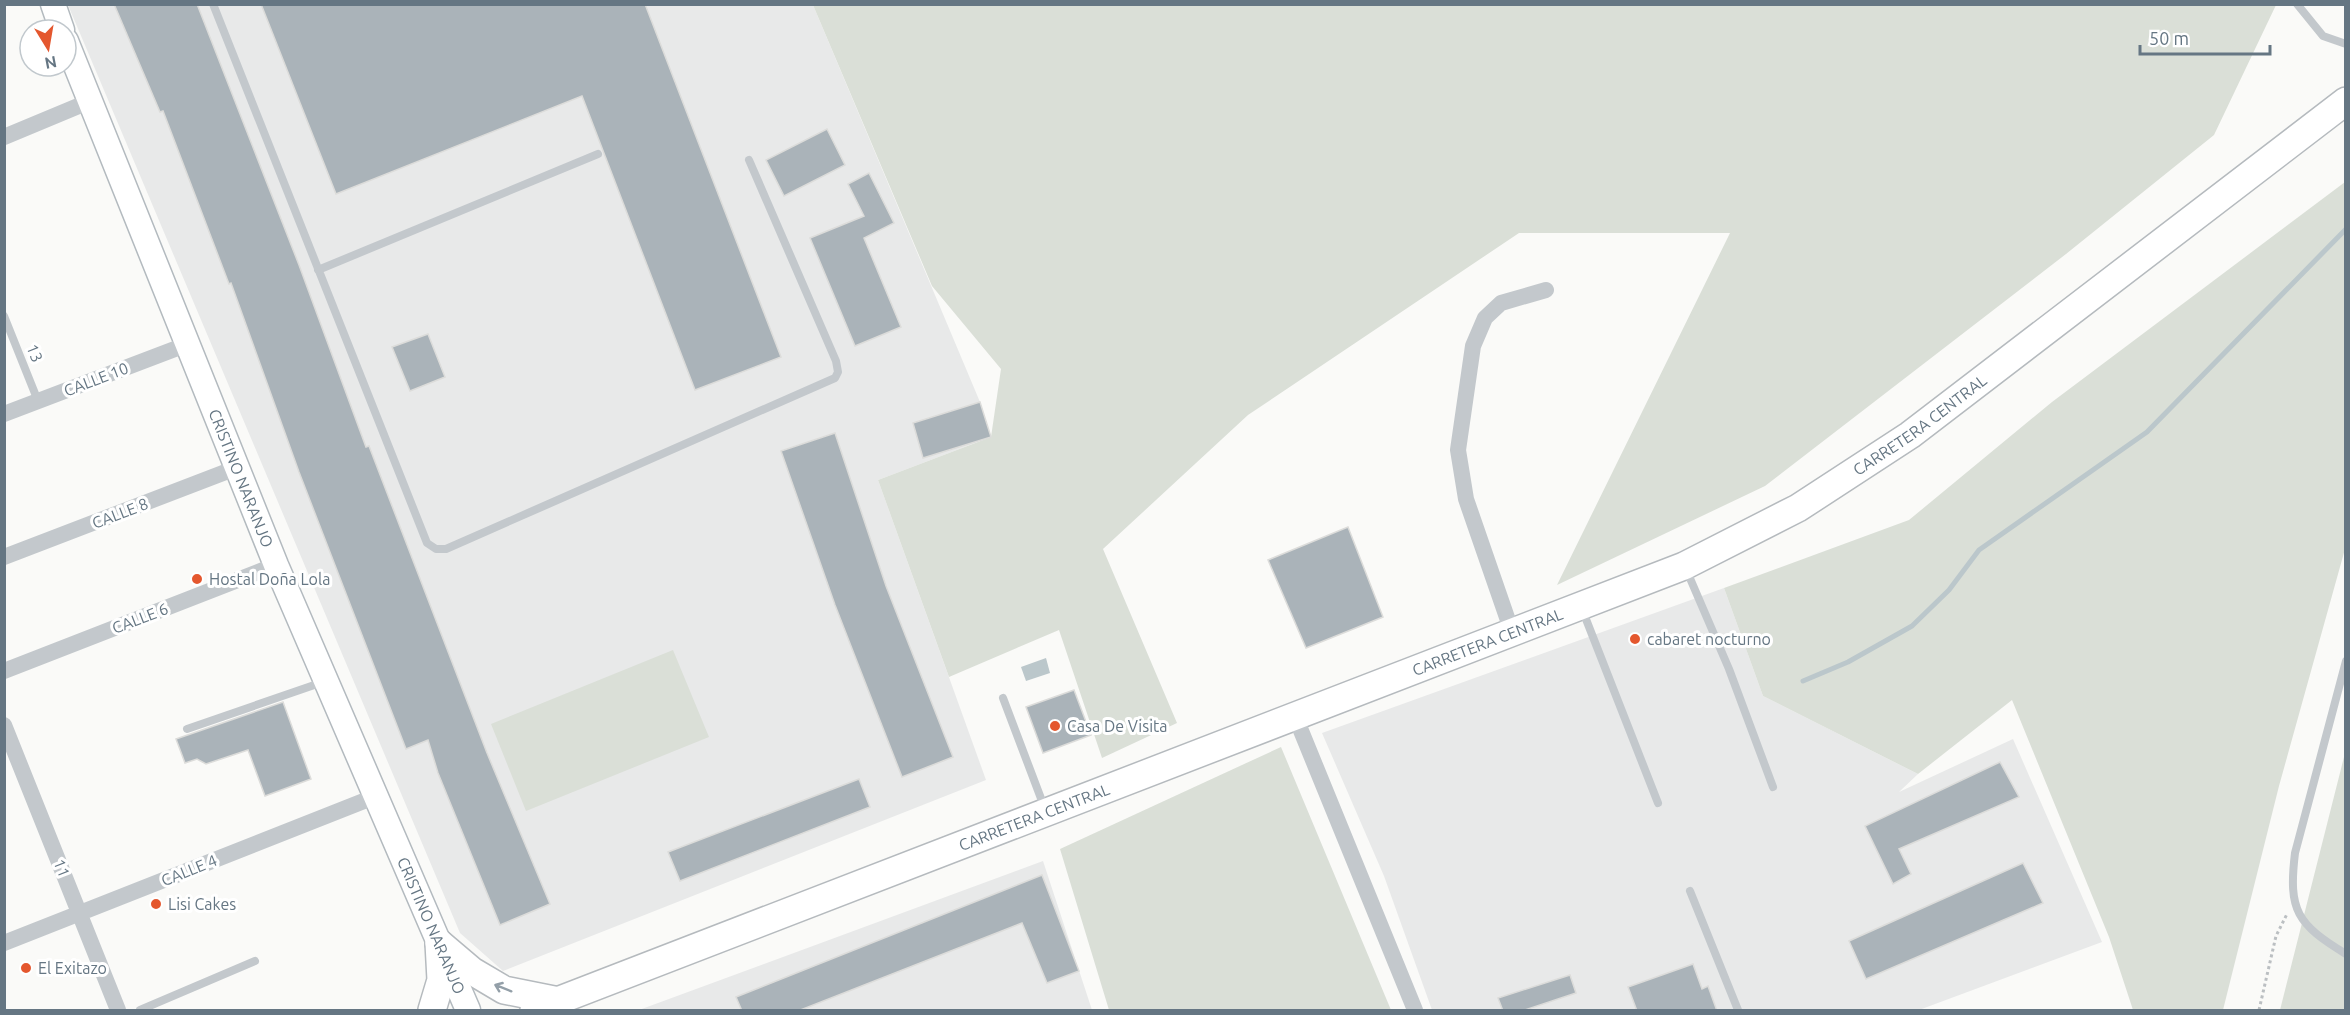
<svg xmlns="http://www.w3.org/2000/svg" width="2350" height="1015" font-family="Ubuntu,sans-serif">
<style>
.built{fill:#e8e9e9}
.green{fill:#dadfd7}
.water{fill:#bbc7cb}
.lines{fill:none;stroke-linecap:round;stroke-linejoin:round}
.stream{stroke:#bbc7cb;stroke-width:5}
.building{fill:#aab3b9;stroke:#dcdcda;stroke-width:1.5}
.secondary-casing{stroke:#b3babf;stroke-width:27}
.primary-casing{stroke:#b5babe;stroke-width:30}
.path{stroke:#bbbfc2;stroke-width:3;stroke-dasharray:3 3;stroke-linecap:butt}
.lane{stroke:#c3c8cc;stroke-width:8}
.street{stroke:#c3c8cc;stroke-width:16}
.secondary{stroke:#fff;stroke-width:24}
.primary{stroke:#fff;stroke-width:27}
.oneway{stroke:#939fa8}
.poi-dot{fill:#e4572e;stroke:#fff;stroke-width:2}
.labels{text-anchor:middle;stroke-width:6;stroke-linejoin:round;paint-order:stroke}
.street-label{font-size:16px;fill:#657683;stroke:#fff}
.poi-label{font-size:16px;fill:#657683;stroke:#fff;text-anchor:start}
</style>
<rect width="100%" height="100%" fill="#fafaf8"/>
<path class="built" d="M68,5H813L980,402L991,437L878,480L986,780L503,971L460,933Z
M1724,588L1763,696L1918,774L1899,792L2013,739L2102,942L1919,1010H1432L1384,876L1322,733Z
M1043,861L1092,1010H639Z"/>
<path class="green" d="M813,5H2276L2214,135L2066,254L1765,486L1557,585L1730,233H1519L1248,415L1103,549L1177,723L1102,758L1059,630L949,677L878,480L991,437L1001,369L932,286Z
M2345,182V549L2279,786L2223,1010H2133L2109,937L2012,700L1918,774L1763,696L1724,588L1909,520L2052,402Z
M673,650L709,737L526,811L491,724Z
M1281,747L1391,1010H1109L1060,849Z
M2345,753V1010H2280Z"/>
<path class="water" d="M1046,658L1050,673L1026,681L1021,667Z"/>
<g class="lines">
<path class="stream" d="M1803,681L1848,662L1912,626L1949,590L1979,550L2147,432L2346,229"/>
</g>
<path class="building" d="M114,4H197L299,265L366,447L369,446L487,753L550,904L500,925L438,773L428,740L406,749L299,472L231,283L229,284L163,111L160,112Z
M261,4H645L781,357L695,390L582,96L336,194Z
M827,129L845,165L784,196L766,160Z
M869,173L894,223L864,238L901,327L855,346L810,238L864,216L848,184Z
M428,334L445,377L410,391L392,347Z
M980,402L991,437L923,458L913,423Z
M835,433L886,586L953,757L902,777L835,605L781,451Z
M1348,527L1383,617L1306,648L1268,560Z
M1074,690L1091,735L1043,753L1026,707Z
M283,702L311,779L265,796L248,750L206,764L197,759L185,763L176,739Z
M2000,762L2019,797L1899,849L1911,874L1893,884L1865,826Z
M859,779L870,807L680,881L668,852Z
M2023,863L2043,903L1866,979L1849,941Z
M1042,875L1079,971L1047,983L1022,923L798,1011H742L736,997Z
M1693,964L1702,989L1708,986L1717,1011H1637L1628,987Z
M1570,975L1576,993L1522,1011H1503L1498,998Z"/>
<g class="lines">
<defs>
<g id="secondary">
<path d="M53,4L62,30"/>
<path id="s1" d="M66,41L276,565L468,1010"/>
</g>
<g id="primary">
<path d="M439,943L472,971L504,990L559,1001"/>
<path d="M432,1010L441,980L439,943"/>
<path id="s2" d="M534,1010L1684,566L1798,508L1910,435L2346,101"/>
</g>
</defs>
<use href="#secondary" class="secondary-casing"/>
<use href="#primary" class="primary-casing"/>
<path class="path" d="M2259,1010L2276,936L2287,914"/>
<path class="lane" d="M213,4L427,543L436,549H446L835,378L838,372L836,361L749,160
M2297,4L2323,36L2346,44
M318,270L598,154
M4,316L38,401
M1686,569L1729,669L1773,787
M1582,609L1658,803
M2346,661L2295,853C2288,911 2297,924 2346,954
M1003,698L1045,809
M187,729L323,682
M1690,891L1738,1010
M140,1010L255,961"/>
<path class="street" d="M4,137L88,102
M4,414L188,344
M4,557L236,468
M1512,632L1466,499L1458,450L1473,346L1485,318L1501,303L1546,290
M4,671L276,565
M1295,716L1415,1010
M4,725L118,1010
M4,943L374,797"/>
<use href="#secondary" class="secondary"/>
<use href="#primary" class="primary"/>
</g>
<defs><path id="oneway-shaft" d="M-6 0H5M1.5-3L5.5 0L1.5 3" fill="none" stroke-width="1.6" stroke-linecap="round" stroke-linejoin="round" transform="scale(1.5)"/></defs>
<use class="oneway" href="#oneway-shaft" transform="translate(503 988) rotate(-158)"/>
<g class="poi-dot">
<circle cx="197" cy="579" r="6"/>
<circle cx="1635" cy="639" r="6"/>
<circle cx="1055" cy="726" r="6"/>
<circle cx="156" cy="904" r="6"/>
<circle cx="26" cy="968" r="6"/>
</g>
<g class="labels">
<g class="street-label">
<text transform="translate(35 353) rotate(68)" y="6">13</text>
<text transform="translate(96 379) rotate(-21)" y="6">CALLE 10</text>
<text dy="6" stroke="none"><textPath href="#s2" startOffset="1508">CARRETERA CENTRAL</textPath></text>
<text dy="6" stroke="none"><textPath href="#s1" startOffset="471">CRISTINO NARANJO</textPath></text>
<text transform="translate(120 513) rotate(-21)" y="6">CALLE 8</text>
<text transform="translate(140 618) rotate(-21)" y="6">CALLE 6</text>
<text dy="6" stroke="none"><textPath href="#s2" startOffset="1022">CARRETERA CENTRAL</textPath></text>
<text dy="6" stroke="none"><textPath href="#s2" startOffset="536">CARRETERA CENTRAL</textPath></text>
<text transform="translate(62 868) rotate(68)" y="6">11</text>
<text transform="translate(189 870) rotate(-22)" y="6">CALLE 4</text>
<text dy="6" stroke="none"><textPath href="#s1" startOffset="957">CRISTINO NARANJO</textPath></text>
</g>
<g class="poi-label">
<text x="209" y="585">Hostal Doña Lola</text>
<text x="1647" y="645">cabaret nocturno</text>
<text x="1067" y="732">Casa De Visita</text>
<text x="168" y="910">Lisi Cakes</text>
<text x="38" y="974">El Exitazo</text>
</g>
</g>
<rect width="2350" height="1015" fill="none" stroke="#657683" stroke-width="12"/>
<g transform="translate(48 48) rotate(169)"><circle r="28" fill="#ffffff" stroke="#c1c8cd" stroke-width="1.5"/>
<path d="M0-4.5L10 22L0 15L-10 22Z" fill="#e4572e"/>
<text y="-9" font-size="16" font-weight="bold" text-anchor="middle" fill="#657683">N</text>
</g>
<path d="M2140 45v9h130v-9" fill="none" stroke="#657683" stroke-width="3"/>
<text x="2149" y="45" font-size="18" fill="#657683" stroke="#ffffff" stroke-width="4.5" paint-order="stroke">50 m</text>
</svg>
